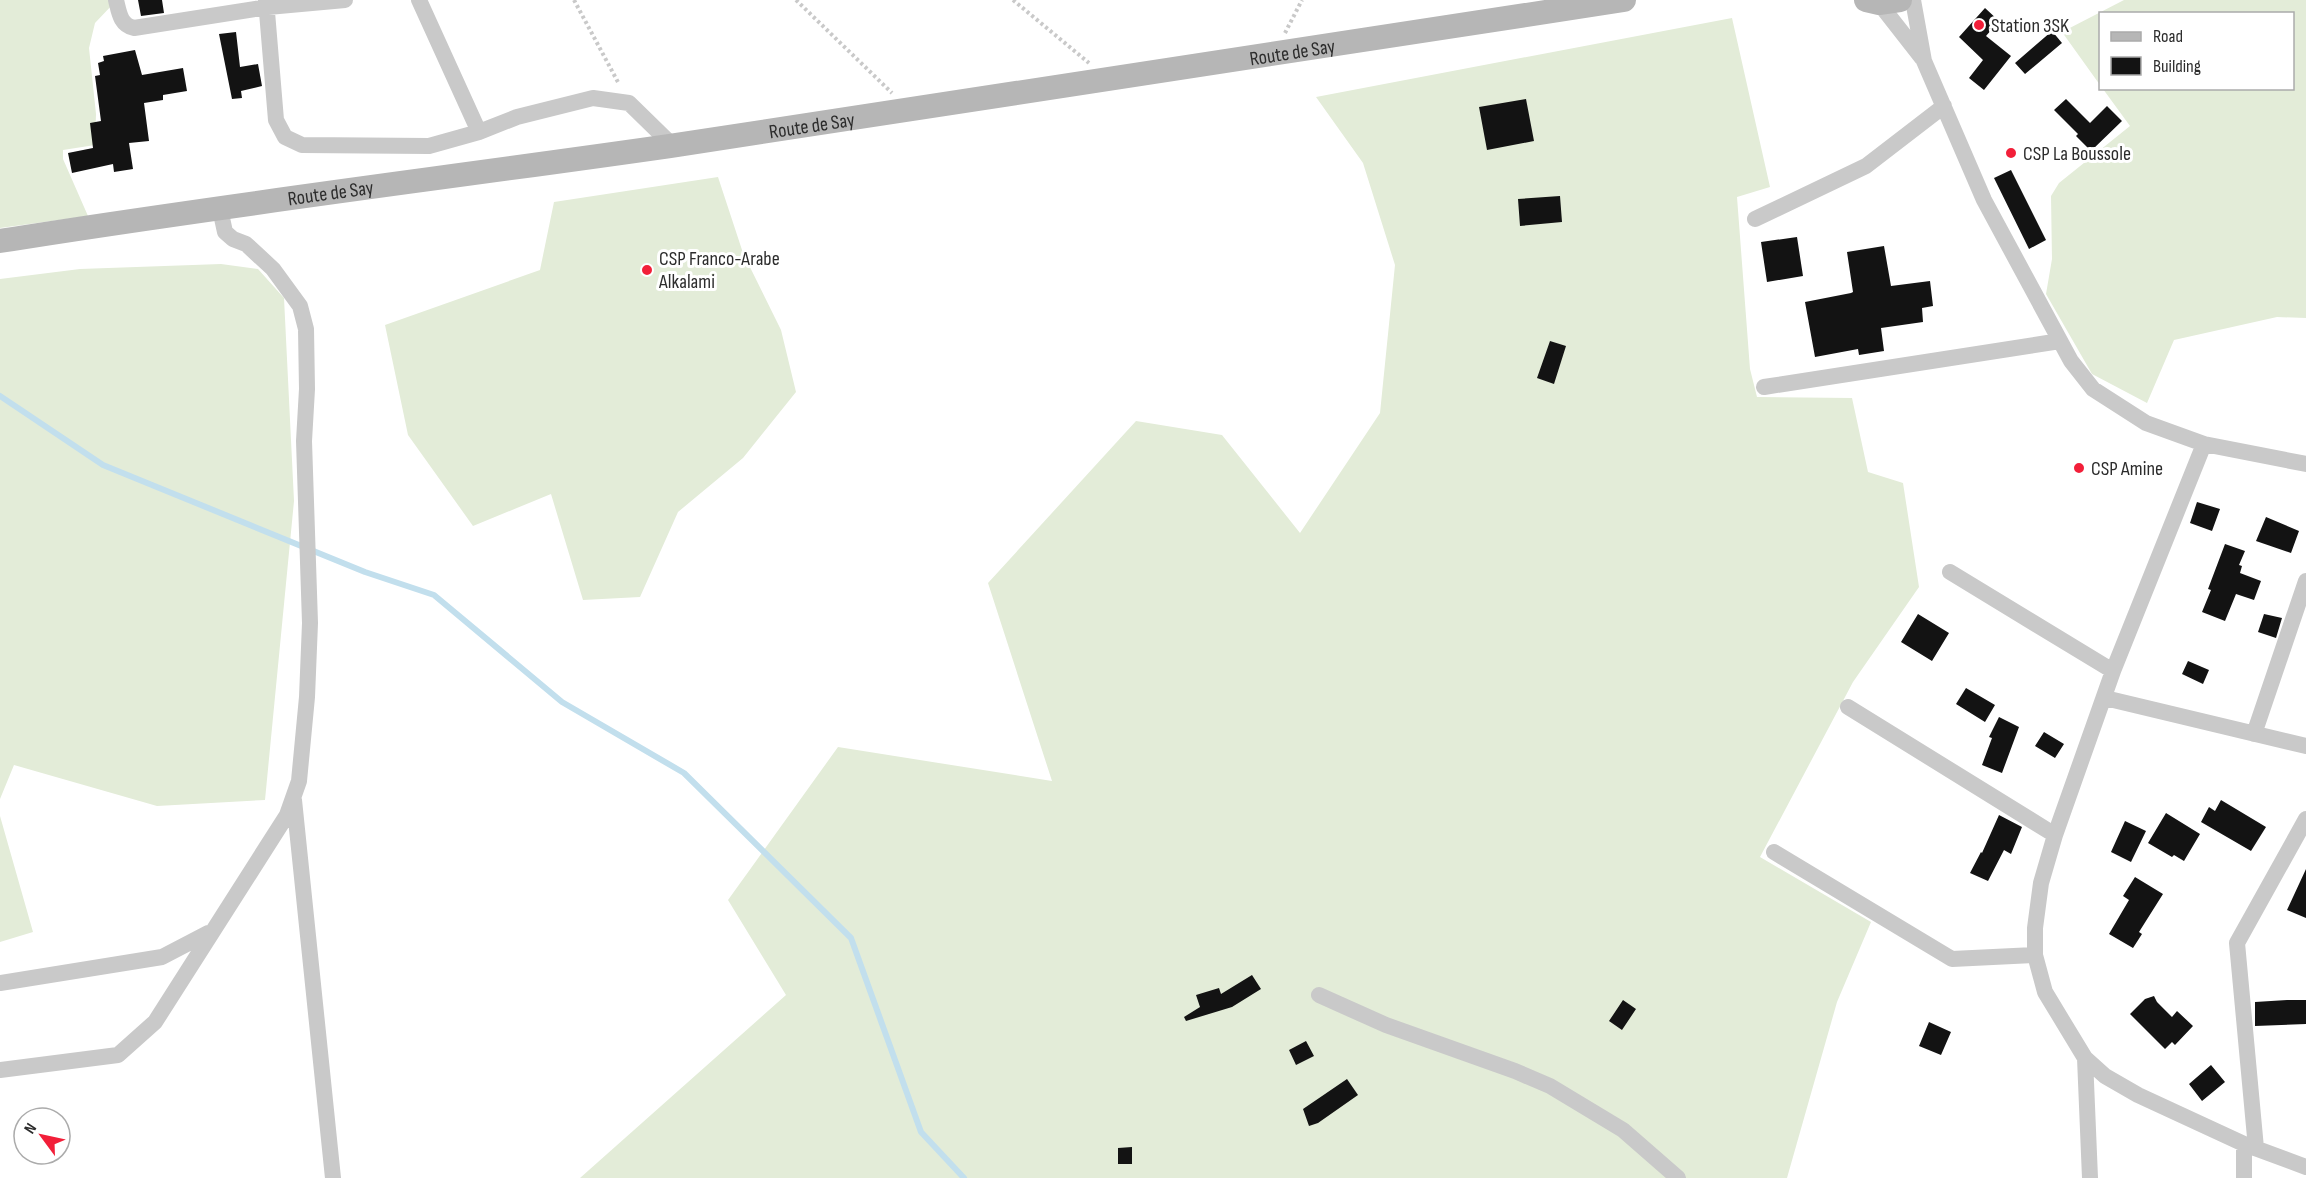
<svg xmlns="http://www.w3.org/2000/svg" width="2306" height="1178" font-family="'Sofia Sans Condensed',sans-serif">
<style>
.garden{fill:#e3ecd8}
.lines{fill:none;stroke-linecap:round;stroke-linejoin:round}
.stream{stroke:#c2dfed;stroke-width:6}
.building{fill:#131313}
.path{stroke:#c9c9c9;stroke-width:4;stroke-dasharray:3 3;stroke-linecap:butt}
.street{stroke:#c9c9c9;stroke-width:16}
.secondary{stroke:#b6b6b6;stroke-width:24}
.poi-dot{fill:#f21f39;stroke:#fff;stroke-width:2}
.labels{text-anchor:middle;stroke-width:6;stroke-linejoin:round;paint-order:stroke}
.poi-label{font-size:20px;fill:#2c2c2c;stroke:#fff;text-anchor:start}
.street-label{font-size:20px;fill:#2c2c2c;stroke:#fff}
</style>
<rect width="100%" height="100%" fill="#fff"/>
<path class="garden" d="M0,0H113L114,3L95,23L89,48L96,114L95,145L63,150V159L88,216L0,228Z
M2124,0H2306V318L2277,317L2174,340L2147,403L2092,374L2046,294L2052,259L2051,196L2059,183L2130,126L2103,89L2292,88V14H2100V85L2062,32Z
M1732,18L1770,187L1737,197L1750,369L1757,397L1852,398L1868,472L1903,483L1919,587L1853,682L1760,857L1871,922L1837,1002L1787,1178H580L786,995L728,900L838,747L1052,781L988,583L1136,421L1222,435L1300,533L1380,413L1395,265L1363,163L1316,97Z
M718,177L743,253L781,330L796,392L743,458L678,512L640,597L583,600L551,494L473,526L408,435L385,325L540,270L554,202Z
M221,264L258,269L284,298L294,501L265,800L157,806L14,765L0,799V279L80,269Z
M0,816L33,932L0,942Z"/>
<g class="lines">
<path class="stream" d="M0,396L103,465L365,572L434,595L562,702L684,773L851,938L921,1132L964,1178"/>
</g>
<path class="building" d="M138,0H162L164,13L141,16Z
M1985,8L1999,21L1986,36L2011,56L1984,90L1969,78L1983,60L1959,37Z
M2052,31L2062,43L2025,74L2015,63Z
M236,32L240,67L258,64L262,86L241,91L242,98L232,99L219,34Z
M135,50L142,75L183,68L187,91L163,95V100L144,103L149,141L129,143L133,169L114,172L113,164L72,173L68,153L93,148L90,123L101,121L95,76L100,75L98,63L104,61L103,56Z
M1526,99L1534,141L1487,150L1479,107Z
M2066,99L2090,123L2107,106L2122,121L2091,151L2076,136L2078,134L2054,110Z
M2011,170L2046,240L2029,249L1994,178Z
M1560,196L1562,222L1520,226L1518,199Z
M1797,237L1803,276L1767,282L1761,242Z
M1884,246L1891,286L1930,281L1933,306L1922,308L1923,322L1881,328L1884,351L1859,355L1858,349L1815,357L1805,302L1851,293L1853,292L1847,252Z
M1550,341L1566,346L1554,384L1537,378Z
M2197,502L2220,509L2212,531L2190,523Z
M2266,517L2299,531L2291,553L2256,541Z
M2225,544L2245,551L2239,565L2242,566L2240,573L2261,581L2254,600L2236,594L2225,621L2202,612L2211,590L2208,589Z
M1918,614L1949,633L1932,661L1901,642Z
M2264,614L2282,618L2276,638L2258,632Z
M2188,661L2209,670L2203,684L2182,674Z
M1966,688L1995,705L1985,722L1956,704Z
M1999,717L2019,727L2002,773L1982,765L1992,738L1989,737Z
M2044,732L2064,744L2055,758L2035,746Z
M2221,800L2266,827L2251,851L2201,822L2209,807L2215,811Z
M2166,813L2200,834L2184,861L2174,855L2172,857L2148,843Z
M1999,815L2022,827L2011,854L2004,850L1988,881L1970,873L1981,852L1982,853Z
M2125,821L2146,831L2131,862L2111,852Z
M2306,869V918L2287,910Z
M2135,877L2163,894L2139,932L2142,934L2133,948L2109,934L2129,900L2123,896Z
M1252,975L1261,989L1232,1007L1186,1021L1184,1017L1200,1007L1196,995L1219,988L1221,994Z
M2154,996L2157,1002L2172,1017L2177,1011L2193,1026L2175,1045L2172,1042L2165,1049L2130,1014L2145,999Z
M1623,1000L1636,1009L1622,1030L1609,1021Z
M2287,1000H2306V1024L2255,1026V1002Z
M1929,1022L1951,1032L1941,1055L1919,1046Z
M1306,1041L1314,1056L1296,1065L1289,1050Z
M2211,1065L2225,1082L2202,1101L2189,1084Z
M1347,1079L1358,1095L1318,1123L1309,1126L1303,1109Z
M1132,1147V1164H1118V1148Z"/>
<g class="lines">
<path class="path" d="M574,0L619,84
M796,0L892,93
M1013,0L1089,63
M1285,33L1302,0"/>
<path class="street" d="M116,0C119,12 120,25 134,28L268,7L345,0
M266,0L276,120L285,137L302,145L429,146L479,132L517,117L593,98L629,103L672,145
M419,0L479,132
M1913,0L1924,61L1984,200L2071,361L2093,389L2146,423L2204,444L2306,464
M1879,3L1922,58
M1755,219L1866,166L1944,106
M1764,387L2060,341
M2204,444L2113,671L2055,835L2041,883L2035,928V955L2045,992L2085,1058L2105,1076L2138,1095L2244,1144L2306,1167
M1950,572L2113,671
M2105,698L2306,746
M1848,707L2055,835
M2254,734L2306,581
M294,800L333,1178
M1774,852L1952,959L2035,955
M0,983L162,957L208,933
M1319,995L1386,1025L1515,1071L1550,1086L1623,1130L1678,1178
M2085,1058L2090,1178
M0,1070L118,1055L155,1022L287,815L299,781L307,697L310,623L304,441L307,389L306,329L300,306L273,269L246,244L233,239L225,232L220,209
M2244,1144V1178
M2256,1148L2237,943L2306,819"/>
<g class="secondary">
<path d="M1866,0L1879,3L1900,0"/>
<path id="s1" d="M0,241C223,205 446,178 670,146C988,100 1306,50 1624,0"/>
</g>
</g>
<g class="poi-dot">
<circle cx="1979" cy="25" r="6"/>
<circle cx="2011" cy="153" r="6"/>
<circle cx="647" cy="270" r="6"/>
<circle cx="2079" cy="468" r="6"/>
</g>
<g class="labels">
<g class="poi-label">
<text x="1991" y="32">Station 3SK</text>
<text x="2023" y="160">CSP La Boussole</text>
<text x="659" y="265">CSP Franco-Arabe<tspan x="659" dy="23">Alkalami</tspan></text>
<text x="2091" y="475">CSP Amine</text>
</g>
<g class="street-label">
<text dy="7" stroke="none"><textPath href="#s1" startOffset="1306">Route de Say</textPath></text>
<text dy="7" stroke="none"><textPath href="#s1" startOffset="820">Route de Say</textPath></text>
<text dy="7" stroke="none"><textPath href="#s1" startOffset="334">Route de Say</textPath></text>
</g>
</g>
<rect x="2099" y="12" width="195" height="78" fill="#ffffff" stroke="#ababab" stroke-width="1.5"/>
<rect x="2111" y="32" width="30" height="9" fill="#b6b6b6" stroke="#ababab" stroke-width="1.5"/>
<text x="2153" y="42" font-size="18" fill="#2c2c2c">Road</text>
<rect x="2111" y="57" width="30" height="18" fill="#131313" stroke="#ababab" stroke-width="1.5"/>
<text x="2153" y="72" font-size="18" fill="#2c2c2c">Building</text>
<g transform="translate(42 1136) rotate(303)"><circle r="28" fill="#ffffff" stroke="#ababab" stroke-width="1.5"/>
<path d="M0-4.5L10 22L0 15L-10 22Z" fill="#f21f39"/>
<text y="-9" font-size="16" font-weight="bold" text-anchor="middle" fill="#2c2c2c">N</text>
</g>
</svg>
